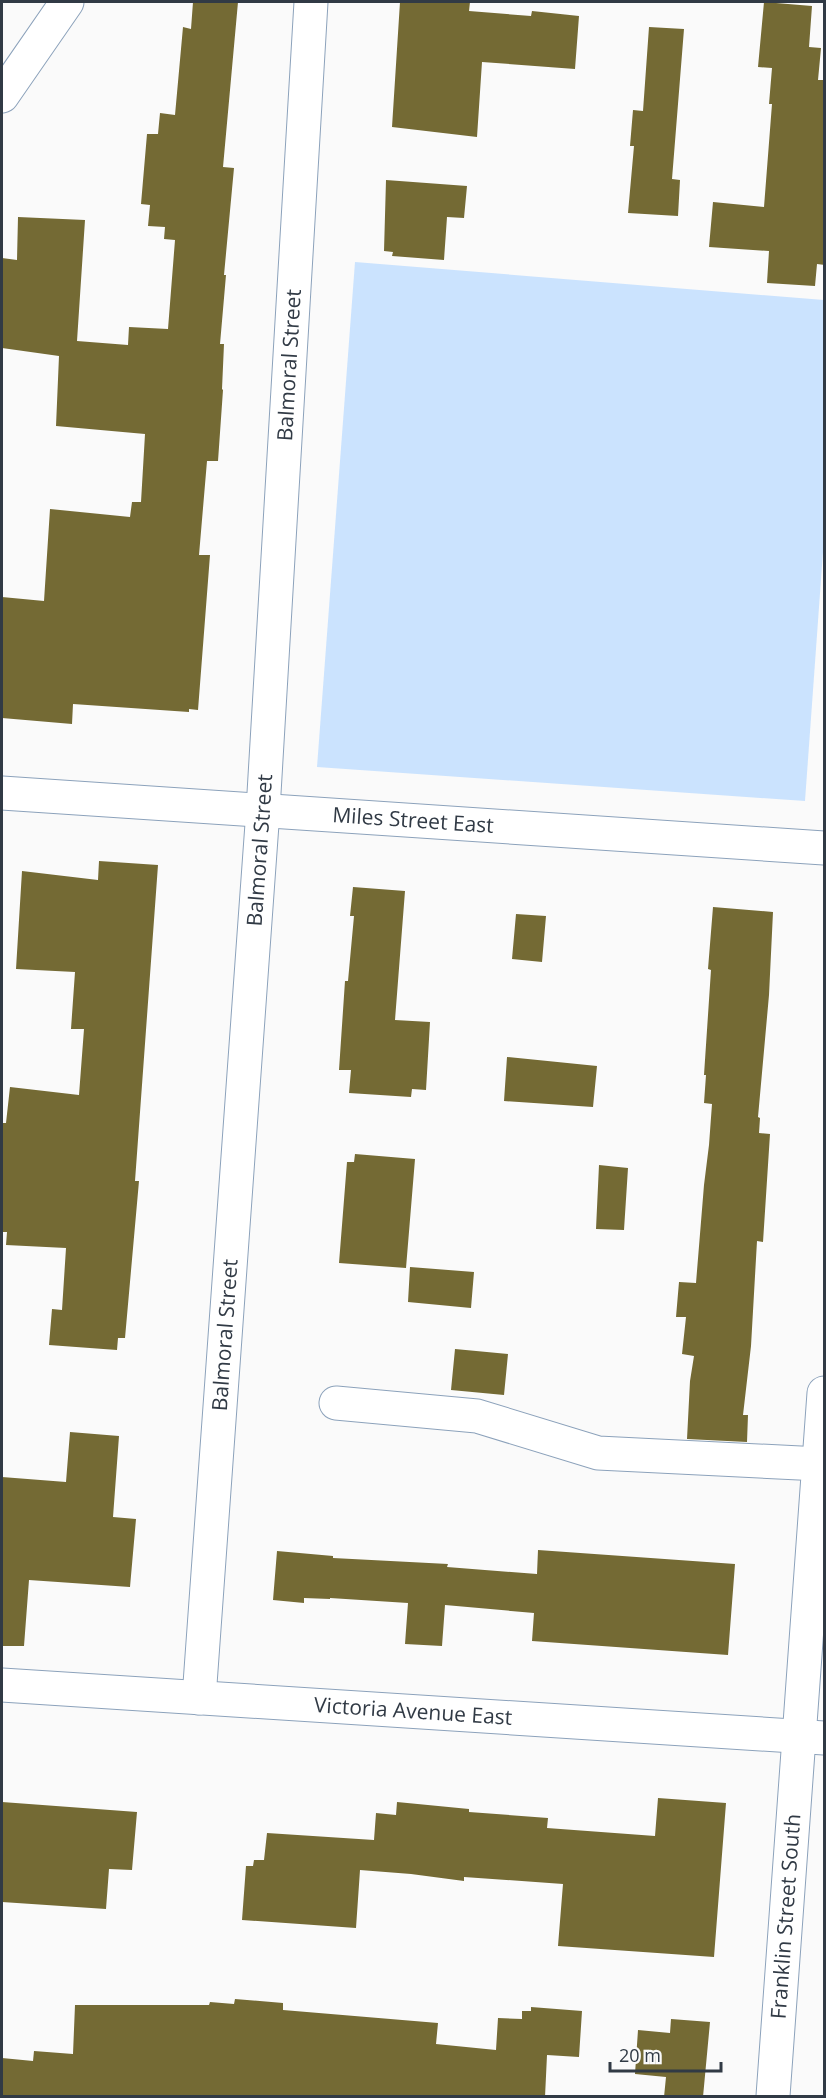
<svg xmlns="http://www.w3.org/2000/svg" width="826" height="2098" font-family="'Open Sans',sans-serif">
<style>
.green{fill:#cbe3fe}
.building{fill:#746a34}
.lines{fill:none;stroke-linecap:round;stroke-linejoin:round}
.minor-casing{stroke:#8ca2bb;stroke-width:35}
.minor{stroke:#fff;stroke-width:33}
.labels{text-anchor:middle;stroke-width:6;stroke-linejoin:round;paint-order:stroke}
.street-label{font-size:21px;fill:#313a45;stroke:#fafafa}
</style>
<rect width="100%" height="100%" fill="#fafafa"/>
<path class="green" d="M355,262L824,300V538L805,801L317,767Z"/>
<path class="building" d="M193,2H238L223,167L234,168L224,275H226L220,344H224L222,389L223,390L218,461H207L199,555H210L198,710L189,709V712L73,704L72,724L2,718V597L44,601L50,509L130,517L132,502H141L145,434L56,426L59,356L2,348V258L17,260L18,217L85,220L77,341L128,345L129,327L168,329L175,240L164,239L165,227L148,226L150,205L141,204L147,134H158L160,113L175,115L183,27L191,29Z
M400,2H470L469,11L531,16L532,11L579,16L575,69L482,62L477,137L392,127Z
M764,2L812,6L809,47L821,48L818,80H825V265L817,264L815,286L767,283L769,251L709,247L713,202L764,207L772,104H769L772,68L758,67Z
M649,27L684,29L672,179L680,180L678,216L628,213L634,146H630L633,110L643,111Z
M386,180L467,186L464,218L447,217L444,260L392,256L393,252L384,251Z
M99,861L158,865L135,1181H139L125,1338H118L117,1350L49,1345L52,1309L62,1310L66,1248L6,1245L7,1232H2V1123H6L10,1087L79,1095L84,1029H71L75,972L16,969L22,871L98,880Z
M353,887L405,891L395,1020L430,1022L426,1090L412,1089L411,1097L349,1093L351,1070H339L345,981H348L354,916H350Z
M713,907L773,912L769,995L758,1117L760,1118L759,1133L770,1134L763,1242L757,1241L751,1346L743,1415H748L747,1442L687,1439L690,1381L694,1356L682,1354L686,1317H676L679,1282L696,1283L704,1185L709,1145L712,1104L704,1103L706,1075H704L711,970L708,969Z
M516,914L546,916L542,962L512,959Z
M507,1057L597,1066L593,1107L504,1101Z
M355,1154L415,1159L406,1268L339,1263L347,1162H354Z
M599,1165L628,1168L624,1230L596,1229Z
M410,1267L474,1272L471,1308L408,1302Z
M455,1349L508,1354L504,1395L451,1390Z
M70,1432L119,1436L113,1517L136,1519L130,1587L29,1580L24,1646H2V1477L66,1482Z
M538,1550L735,1564L728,1655L532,1641L534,1613L445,1605L442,1646L405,1644L408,1603L330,1598V1599L304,1598V1603L273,1600L277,1551L333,1556V1558L448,1564L447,1567L537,1574Z
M658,1798L726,1803L714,1957L558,1946L563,1884L464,1877V1881L411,1874L360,1870L356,1928L242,1920L246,1866H253L254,1860H264L267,1833L374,1840L376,1813L396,1815L397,1802L469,1809V1812L548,1818L547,1828L655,1836Z
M2,1802L137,1812L132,1870L109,1869L106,1909L2,1902Z
M235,1999L283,2003V2010L438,2023L436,2044L496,2050L498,2018L522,2019V2011H531V2007L582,2011L579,2057L547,2055L545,2097H2V2058L33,2061L34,2051L73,2054L75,2005H209L210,2002L234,2004Z
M671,2019L710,2022L703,2097H664L666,2077L635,2074L638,2030L670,2033Z"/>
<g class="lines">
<defs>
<g id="minor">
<path d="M2,96L67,2"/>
<path id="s1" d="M2,793L824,848"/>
<path d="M336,1403L477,1416L598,1453L820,1464"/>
<path id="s2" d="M2,1685L824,1738"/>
<path id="s3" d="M199,1698L263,810L311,2"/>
<path id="s4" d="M773,2096L824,1393"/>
</g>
</defs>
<use href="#minor" class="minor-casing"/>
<use href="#minor" class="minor"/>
</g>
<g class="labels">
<g class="street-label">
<text dy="7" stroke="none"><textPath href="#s3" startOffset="1336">Balmoral Street</textPath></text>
<text dy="7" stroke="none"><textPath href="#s1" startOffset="412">Miles Street East</textPath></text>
<text dy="7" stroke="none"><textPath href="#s3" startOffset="850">Balmoral Street</textPath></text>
<text dy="7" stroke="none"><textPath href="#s3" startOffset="364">Balmoral Street</textPath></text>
<text dy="7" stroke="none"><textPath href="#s2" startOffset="412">Victoria Avenue East</textPath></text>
<text dy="7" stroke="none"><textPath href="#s4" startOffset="180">Franklin Street South</textPath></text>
</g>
</g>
<rect width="826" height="2098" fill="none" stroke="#313a45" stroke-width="6"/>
<path d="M610 2062v9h111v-9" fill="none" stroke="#313a45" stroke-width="3"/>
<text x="619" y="2062" font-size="18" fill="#313a45" stroke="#fafafa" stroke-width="4.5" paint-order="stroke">20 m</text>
</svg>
